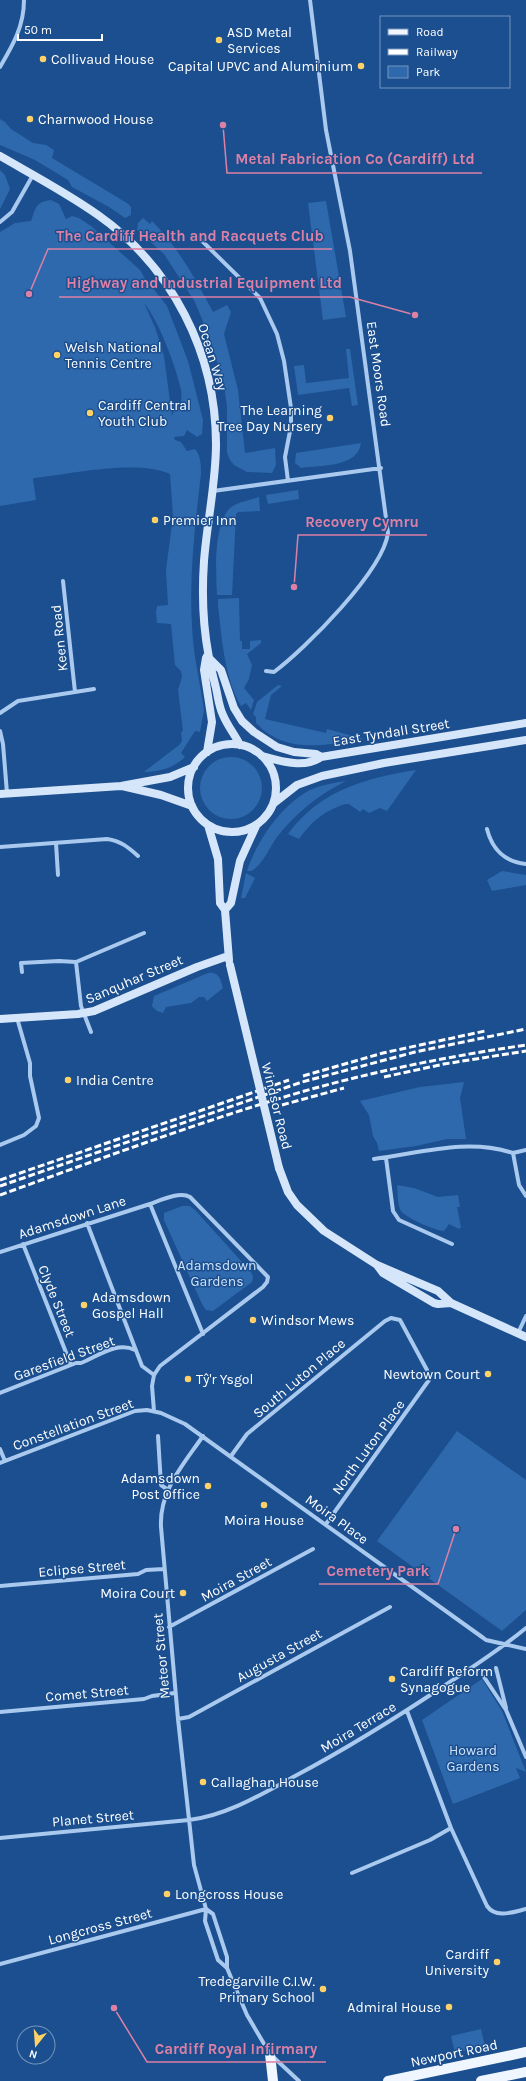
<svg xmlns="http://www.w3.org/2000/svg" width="526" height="2081" font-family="Karla,sans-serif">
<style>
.green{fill:#2e69ad;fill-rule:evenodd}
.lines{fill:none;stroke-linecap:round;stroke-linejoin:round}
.street{stroke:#a9c9ee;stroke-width:4}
.secondary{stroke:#d6e6fa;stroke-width:8}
.primary{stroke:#f0f6ff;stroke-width:10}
.rail{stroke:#fff;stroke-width:3;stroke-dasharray:7 3;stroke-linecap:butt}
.secondary-bridge{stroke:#d6e6fa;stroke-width:8}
.poi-dot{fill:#ffd166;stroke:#1b4f8f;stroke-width:1.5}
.labels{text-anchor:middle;stroke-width:3;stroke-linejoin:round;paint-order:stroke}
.poi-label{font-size:14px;fill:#fff;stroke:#1b4f8f;text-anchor:start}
.street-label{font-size:14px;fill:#fff;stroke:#1b4f8f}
.park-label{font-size:14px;fill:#cfe3fa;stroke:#1b4f8f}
.leader{fill:none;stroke:#dd80a5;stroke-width:1.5}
.callout-dot{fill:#dd80a5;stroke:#1b4f8f;stroke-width:1.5}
.callout-label{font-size:15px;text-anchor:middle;font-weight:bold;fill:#dd80a5;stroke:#1b4f8f;stroke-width:3;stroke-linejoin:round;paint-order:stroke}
</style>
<rect width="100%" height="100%" fill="#1b4f8f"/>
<path class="green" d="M0,119L5,122L11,129L33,143L46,145L54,150L52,158L127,203L131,207V215L125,218L109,207L72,187L68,180L35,160L0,145Z
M0,170L5,175L10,189L0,209Z
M51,200L59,204L66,219L72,216L79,218L91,226L140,270L144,277L167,306L188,361L203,420L202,434L197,437L187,430L184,436L174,437L175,440L181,442L187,451L195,449C201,456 201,465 201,474C195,525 189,575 192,626C193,654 200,682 204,710L200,732L195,731L181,753L185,757C172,769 161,771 144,772L179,745L182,741L181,732L183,731L178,690L182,677L181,671L175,665L171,624L157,623L156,612L157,606L168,605L166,570L173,516L170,474C136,459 72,474 34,478L33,479L36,500L0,506V232L15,223L31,221C36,208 35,202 51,200ZM144,303C159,321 176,367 181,390C182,394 181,400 181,405L175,407L172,416L164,356L155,327Z
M326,201L346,317L323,320L308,203Z
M143,218L150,224L152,221C179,248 196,280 213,312L227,305L231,312L224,334L238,390L245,453L275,448L276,465L272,473L247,472L234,465L230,460L227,453V407L224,384L209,336L195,302L164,254L137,230L138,223Z
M346,349H350L358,405L352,406L349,388L298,395L294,366L304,365L306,383L349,378Z
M361,443C358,468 320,465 301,468L295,463L296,453Z
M298,490L299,499L268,504L266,495Z
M259,497L260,511L238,512L236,514L232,595H217C216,573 213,525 230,508C237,502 250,500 259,497Z
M239,598L240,641H242V649H250V641L261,640V643L247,654L252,665L249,679L244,688L254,700L251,710L246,703L241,706C224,677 222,638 218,606V599Z
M278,685L282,686L271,695L265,719L326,733L327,729L364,739C326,745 286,755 256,723V717L253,714L257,702Z
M200 788a31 31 0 1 1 62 0a31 31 0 1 1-62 0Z
M416,770L387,811L380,808L369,813L363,809L360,812L349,804H345C323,812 313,820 299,839L288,834C320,790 366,778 416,770Z
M346,781C318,795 296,813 277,837C269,848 263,865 251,871H247C256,842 282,804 310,790C321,785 333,783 346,781Z
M502,871L526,875V885L492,891L487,880Z
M246,873L255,878L245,898H241Z
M208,973C220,971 221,982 223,988L207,1001L204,997H199L191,1003L166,1007L163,1013L157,1011L152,1006L154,996Z
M464,1082L460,1098L466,1139H447L416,1146L379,1151L377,1143L373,1136L369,1115L360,1101L420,1087Z
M397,1185L414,1188L438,1197L458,1195L460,1207H457L461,1227L459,1229L449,1224L444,1231C436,1231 406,1218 401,1211C397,1204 398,1193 397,1185Z
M182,1206H190L196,1211L251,1272L253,1277L252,1282L213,1311L206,1310L202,1304L164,1220V1213Z
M457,1431L526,1480V1610L502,1631L377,1541Z
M482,1679L502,1711L526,1772L516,1768L520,1778L453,1804L422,1720Z
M481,2029L485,2046L455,2053L451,2036Z"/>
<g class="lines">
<path class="street" d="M0,67C13,45 24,26 24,0
M0,222L12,212L33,175
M198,237L260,298L277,334L284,361L291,408V426L285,457L288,481
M213,491L381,468
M63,581L75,692
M266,671L274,672C306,648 383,571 388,533L350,251L326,130L310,0
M0,713L18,701L94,689
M0,731L3,744L7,793
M487,829C492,849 505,862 526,864
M56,843L58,875
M0,847L107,839C121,841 128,847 138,856
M22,972L21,963L59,961L76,962
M91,1032L81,1006L76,962L144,933
M0,1145L24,1135L36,1126L39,1118L30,1076V1063L17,1018
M513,1153L526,1150
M386,1158L393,1211L399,1220L452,1244
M374,1159C421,1153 467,1138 513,1153L519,1185L526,1196
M87,1223L142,1366L154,1375
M23,1244L71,1365
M0,1252L150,1204
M518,1333L526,1316
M0,1393L76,1363H81C97,1357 116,1341 135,1350
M154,1411L152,1386L154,1375L160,1366L263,1287L267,1282L268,1277L190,1197C180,1191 161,1200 150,1204L203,1334
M158,1436L161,1485L168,1490
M203,1436C183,1465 159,1491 161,1527L178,1719L194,1865L206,1909L205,1921L218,1960L227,1968
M0,1449L5,1461
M231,1456L247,1434L385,1321L391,1318L400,1320L427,1370L429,1380L326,1524
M0,1463L135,1411L147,1410L161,1413L185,1424L482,1637L486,1640L526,1649
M0,1586L138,1574L146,1570L164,1569
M169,1627L313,1549
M496,1668L506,1708
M484,1677L506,1710L526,1757
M407,1711L451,1828L487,1906C496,1919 513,1912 526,1909
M0,1712L144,1699L152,1696L175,1693
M178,1719L189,1717L390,1607
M0,1838L189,1820C226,1816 262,1794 295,1776C348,1748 399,1716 450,1682C476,1665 502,1648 526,1628
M352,1873L430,1840L451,1828
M206,1909L213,1914L227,1957V1968L247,2015L270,2054L299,2081
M0,1964L206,1909"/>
<path class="secondary" d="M0,156C33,175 67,193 98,215C172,267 216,353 216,444C216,483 207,522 204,561C201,606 204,644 216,688C218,697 219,707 223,715C227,725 235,735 240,745
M207,656L221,670L234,708L242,721L254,732L277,747L294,752L316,754L321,757
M206,658L204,670L212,722L207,752
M188 788a44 44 0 1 1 88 0a44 44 0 1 1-88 0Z
M262,756C280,761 305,769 321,757L526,723
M122,786L161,795L192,806
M0,794L121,786L170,777L194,767
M274,803L297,785L322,776L384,763L526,740
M208,825L218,859L220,903L225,910
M229,960L225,910L231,903L240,861L256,826
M0,1019L78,1014L94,1011L197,967L228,956
M279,1168L288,1192L297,1205L324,1231L377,1265L438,1291L451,1303L526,1337
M377,1265L383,1273L434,1303L438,1304L451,1303"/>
<path class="primary" d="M270,2054L273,2081
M388,2081L526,2052
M481,2081L526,2072"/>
<path class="rail" d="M303,1076L383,1053L485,1031
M384,1077L444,1064L526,1051
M282,1105L344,1088
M0,1180L289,1080
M0,1186L302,1082L415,1052L526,1029
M0,1195C100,1159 199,1122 301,1092C375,1071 450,1056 526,1045"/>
<path class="secondary-bridge" d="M230,965L279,1168"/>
</g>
<g class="poi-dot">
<circle cx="219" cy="40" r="4"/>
<circle cx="43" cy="59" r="4"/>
<circle cx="361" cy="66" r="4"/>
<circle cx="30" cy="119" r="4"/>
<circle cx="57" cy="355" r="4"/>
<circle cx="90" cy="413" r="4"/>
<circle cx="330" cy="418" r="4"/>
<circle cx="155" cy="520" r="4"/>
<circle cx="68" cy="1080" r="4"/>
<circle cx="84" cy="1305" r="4"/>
<circle cx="253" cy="1320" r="4"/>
<circle cx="488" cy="1374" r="4"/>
<circle cx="188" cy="1379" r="4"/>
<circle cx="208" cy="1486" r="4"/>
<circle cx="264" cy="1505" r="4"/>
<circle cx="183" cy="1593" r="4"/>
<circle cx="392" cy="1679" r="4"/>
<circle cx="203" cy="1782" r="4"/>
<circle cx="167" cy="1894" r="4"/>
<circle cx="497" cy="1962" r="4"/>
<circle cx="323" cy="1989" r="4"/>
<circle cx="449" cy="2007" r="4"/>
</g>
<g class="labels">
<g class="poi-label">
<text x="227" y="37">ASD Metal<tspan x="227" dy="16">Services</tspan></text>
<text x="51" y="64">Collivaud House</text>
<text x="353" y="71" text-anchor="end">Capital UPVC and Aluminium</text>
<text x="38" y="124">Charnwood House</text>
<text x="65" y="352">Welsh National<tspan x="65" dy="16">Tennis Centre</tspan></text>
<text x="98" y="410">Cardiff Central<tspan x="98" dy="16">Youth Club</tspan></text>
<text x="322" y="415" text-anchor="end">The Learning<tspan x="322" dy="16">Tree Day Nursery</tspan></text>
<text x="163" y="525">Premier Inn</text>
<text x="76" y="1085">India Centre</text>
<text x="92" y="1302">Adamsdown<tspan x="92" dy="16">Gospel Hall</tspan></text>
<text x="261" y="1325">Windsor Mews</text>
<text x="480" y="1379" text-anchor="end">Newtown Court</text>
<text x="196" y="1384">Tŷ'r Ysgol</text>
<text x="200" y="1483" text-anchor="end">Adamsdown<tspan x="200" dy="16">Post Office</tspan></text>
<text x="264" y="1525" text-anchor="middle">Moira House</text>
<text x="175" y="1598" text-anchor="end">Moira Court</text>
<text x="400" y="1676">Cardiff Reform<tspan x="400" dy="16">Synagogue</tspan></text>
<text x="211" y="1787">Callaghan House</text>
<text x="175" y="1899">Longcross House</text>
<text x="489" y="1959" text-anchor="end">Cardiff<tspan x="489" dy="16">University</tspan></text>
<text x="315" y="1986" text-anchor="end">Tredegarville C.I.W.<tspan x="315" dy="16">Primary School</tspan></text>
<text x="441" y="2012" text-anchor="end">Admiral House</text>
</g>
<g class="street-label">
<text transform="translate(213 357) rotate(73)" y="5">Ocean Way</text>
<text transform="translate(379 374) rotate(82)" y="5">East Moors Road</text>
<text transform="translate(59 638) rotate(-96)" y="5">Keen Road</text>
<text transform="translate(391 732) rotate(-9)" y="5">East Tyndall Street</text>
<text transform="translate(134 979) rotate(-23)" y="5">Sanquhar Street</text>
<text transform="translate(277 1106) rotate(76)" y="5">Windsor Road</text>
<text transform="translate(72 1217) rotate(-18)" y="5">Adamsdown Lane</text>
<text transform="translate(57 1301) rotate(68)" y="5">Clyde Street</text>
<text transform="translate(64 1358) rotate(-20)" y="5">Garesfield Street</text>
<text transform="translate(299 1378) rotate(-40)" y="5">South Luton Place</text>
<text transform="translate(73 1424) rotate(-20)" y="5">Constellation Street</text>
<text transform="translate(368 1447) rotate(-54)" y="5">North Luton Place</text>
<text transform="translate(337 1519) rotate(36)" y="5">Moira Place</text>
<text transform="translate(82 1568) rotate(-5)" y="5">Eclipse Street</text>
<text transform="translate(236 1579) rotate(-29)" y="5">Moira Street</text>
<text transform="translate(279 1655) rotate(-29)" y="5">Augusta Street</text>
<text transform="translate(161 1656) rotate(-95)" y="5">Meteor Street</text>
<text transform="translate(87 1693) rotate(-5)" y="5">Comet Street</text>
<text transform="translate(358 1727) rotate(-31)" y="5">Moira Terrace</text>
<text transform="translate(93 1818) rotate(-5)" y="5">Planet Street</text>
<text transform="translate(100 1926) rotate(-15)" y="5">Longcross Street</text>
<text transform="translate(454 2053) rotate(-12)" y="5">Newport Road</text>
</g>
<g class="park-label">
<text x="217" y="1270">Adamsdown<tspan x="217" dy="16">Gardens</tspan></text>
<text x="473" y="1755">Howard<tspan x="473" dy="16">Gardens</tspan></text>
</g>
</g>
<path class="leader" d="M223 125L227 173H482M29 294L48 249H332M415 315L350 297H59M294 587L298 535H427M456 1529L438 1584H319M114 2008L147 2062H326"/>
<g class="callout-dot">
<circle cx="223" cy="125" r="4"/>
<circle cx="29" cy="294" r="4"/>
<circle cx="415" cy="315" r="4"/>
<circle cx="294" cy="587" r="4"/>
<circle cx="456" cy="1529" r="4"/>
<circle cx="114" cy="2008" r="4"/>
</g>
<g class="callout-label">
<text x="355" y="164">Metal Fabrication Co (Cardiff) Ltd</text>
<text x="190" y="241">The Cardiff Health and Racquets Club</text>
<text x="204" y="288">Highway and Industrial Equipment Ltd</text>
<text x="362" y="527">Recovery Cymru</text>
<text x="378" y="1576">Cemetery Park</text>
<text x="236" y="2054">Cardiff Royal Infirmary</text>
</g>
<rect x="380" y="16" width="130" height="72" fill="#1b4f8f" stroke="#7695bc"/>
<rect x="388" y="29" width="20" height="6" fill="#f0f6ff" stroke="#7695bc"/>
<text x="416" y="36" font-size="12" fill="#ffffff">Road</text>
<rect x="388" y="49" width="20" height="6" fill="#ffffff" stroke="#7695bc"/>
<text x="416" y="56" font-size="12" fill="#ffffff">Railway</text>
<rect x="388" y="66" width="20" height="12" fill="#2e69ad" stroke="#7695bc"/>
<text x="416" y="76" font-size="12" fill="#ffffff">Park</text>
<g transform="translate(36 2045) rotate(197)"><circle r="19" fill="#1b4f8f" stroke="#7695bc"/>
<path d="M0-3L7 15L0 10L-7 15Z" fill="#ffd166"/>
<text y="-6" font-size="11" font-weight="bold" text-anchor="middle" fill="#ffffff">N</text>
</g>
<path d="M18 34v6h84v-6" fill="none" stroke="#ffffff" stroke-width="2"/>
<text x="24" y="34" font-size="12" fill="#ffffff" stroke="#1b4f8f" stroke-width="3" paint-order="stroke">50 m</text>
</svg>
